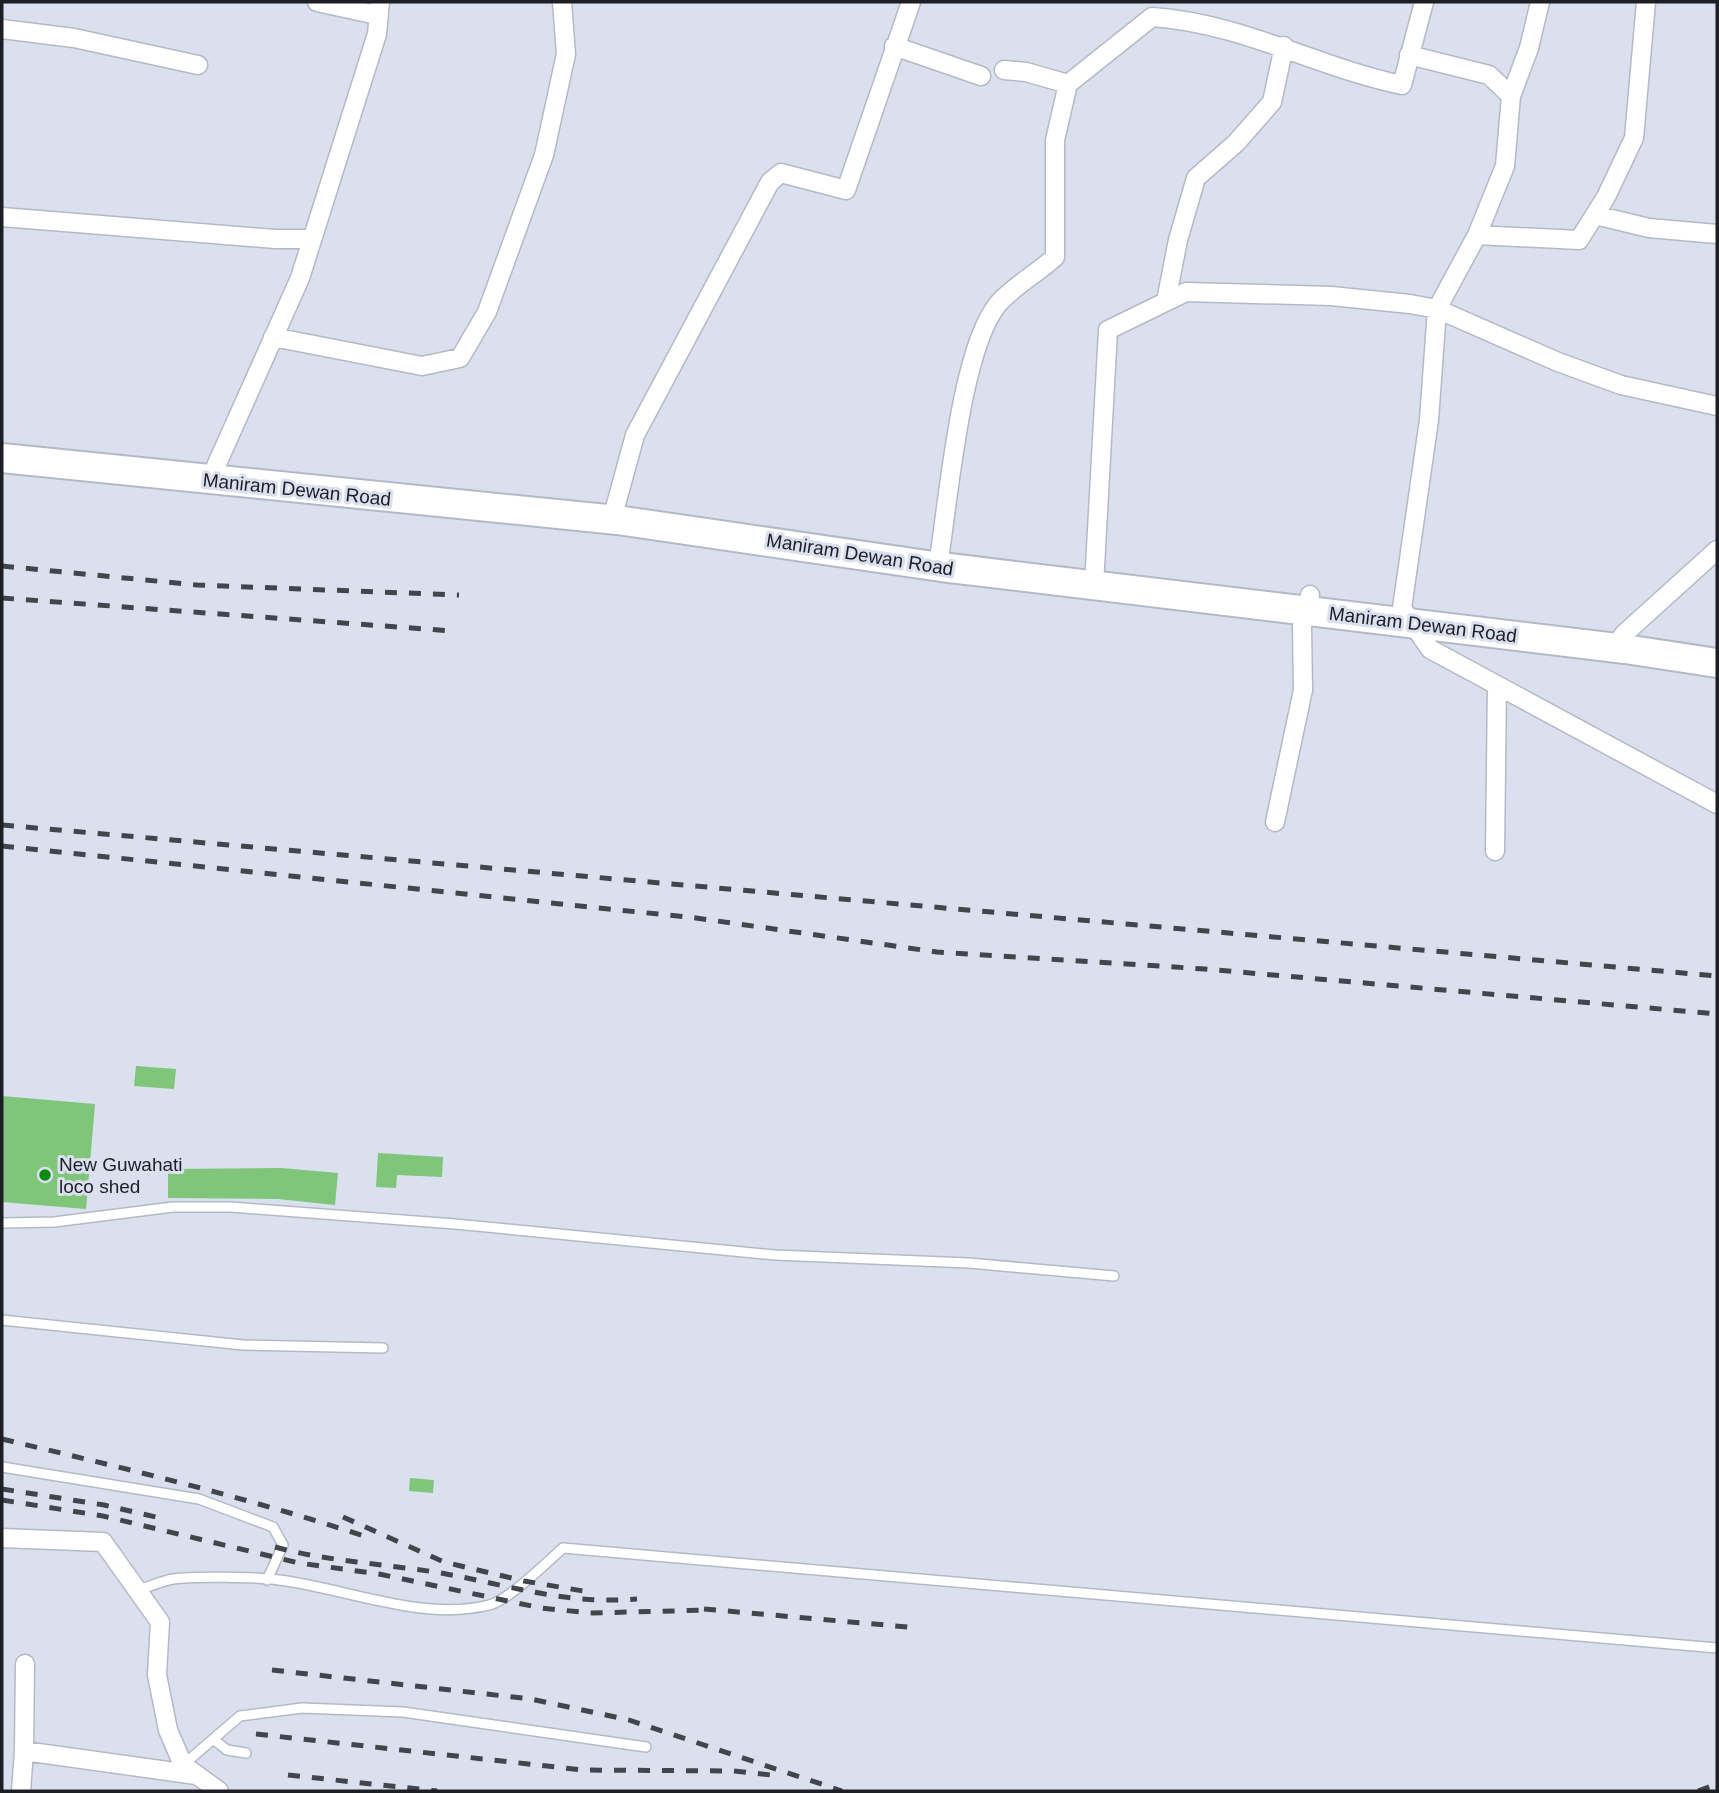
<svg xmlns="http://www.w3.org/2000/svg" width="1719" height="1793" font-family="Helvetica,sans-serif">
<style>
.building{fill:#7fc57a}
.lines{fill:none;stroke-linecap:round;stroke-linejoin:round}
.lane-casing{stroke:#b4b9c7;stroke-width:12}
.street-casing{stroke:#b4b9c7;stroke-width:21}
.primary-casing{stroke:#b4b9c7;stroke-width:32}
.lane{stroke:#fff;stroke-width:9}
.street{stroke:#fff;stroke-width:18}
.primary{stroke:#fff;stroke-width:28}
.rail{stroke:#43454d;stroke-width:5;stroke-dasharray:12 12;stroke-linecap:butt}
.poi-dot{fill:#0d8910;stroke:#dbe0ee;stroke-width:2.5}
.labels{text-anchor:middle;stroke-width:6;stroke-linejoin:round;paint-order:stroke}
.street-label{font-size:19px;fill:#1e1f25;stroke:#dbe0ee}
.poi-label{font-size:19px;fill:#1e1f25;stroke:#dbe0ee;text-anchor:start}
</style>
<rect width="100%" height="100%" fill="#dbe0ee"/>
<path class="building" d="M136,1066L176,1069L174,1089L134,1086Z
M2,1096L95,1104L86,1209L2,1202Z
M378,1153L443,1157L442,1177L397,1175L396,1188L376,1187Z
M281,1168L338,1173L335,1205L278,1199L168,1198V1169Z
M410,1478L434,1480L433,1493L409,1491Z"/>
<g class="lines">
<defs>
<path id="lane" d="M2,1223L54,1222L173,1207H231L455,1224L775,1255L969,1263L1114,1276
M2,1320L243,1345L383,1348
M2,1467L199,1499L273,1527L283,1545L267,1580
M137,1590C149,1587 161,1581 173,1579C193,1576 257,1577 279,1580C345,1588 422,1622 489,1605C508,1601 547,1562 563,1548L1717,1648
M213,1739L227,1750L246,1753
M183,1765L240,1716L302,1708L403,1712L646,1747"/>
<path id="street" d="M317,2L377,15
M2,29L74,38L198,65
M894,46L981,76
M1409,55L1489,75L1511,96L1505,166L1477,235L1437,309L1429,420L1402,608L1430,649L1717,804
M1004,70L1026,72L1068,84
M1511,96L1529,48L1540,2
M1595,215L1649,228L1717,234
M2,217L275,239H312
M1477,235L1579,240L1606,197L1634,138L1646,2
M1166,301L1178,240L1196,178L1236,143L1272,102L1284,46
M273,337L422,366L460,358L487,312L544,155L566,54L562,2
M217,481L216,466L300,278L377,34L380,2
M612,519L635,435L770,182L781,173L846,190L911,2
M940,552C949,492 962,347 998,304C1011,288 1039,272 1055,257V140L1068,84L1152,17C1242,23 1316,67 1402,85L1424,2
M1094,585L1108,330L1186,292L1331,296L1410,304L1437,309L1558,362L1621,385L1717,406
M1614,648L1624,634L1717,550
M1275,822L1303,690L1302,626L1310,595
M1495,851L1497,685
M2,1538L103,1542L160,1622L157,1675L168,1730L183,1765L219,1791
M25,1664L24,1751L196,1775
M21,1791L24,1751"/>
<path id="primary" d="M2,458L617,520L941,567L1625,649L1717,663"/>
</defs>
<use href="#lane" class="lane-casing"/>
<use href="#street" class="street-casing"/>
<use href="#primary" class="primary-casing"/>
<use href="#lane" class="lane"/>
<use href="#street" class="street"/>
<use href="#primary" class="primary"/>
<path class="rail" d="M2,566L197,585L459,595
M2,598L453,631
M2,825L1717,976
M2,846L696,918L937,952L1205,969L1717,1014
M2,1439C124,1468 245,1497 364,1536
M2,1489L104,1505L160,1518
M2,1500L103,1516L299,1563L379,1574L541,1608L590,1613L711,1610
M343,1517L444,1562L524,1581L589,1592
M275,1547C326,1561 383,1564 435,1572C507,1584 561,1605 637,1599
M704,1609L919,1628
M272,1670L531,1699L629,1720L842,1791
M256,1734L583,1770L734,1771L771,1775
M288,1775L437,1791
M1698,1791L1717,1784"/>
</g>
<circle class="poi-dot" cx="45" cy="1175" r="7"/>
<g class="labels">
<g class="street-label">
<text transform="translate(297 489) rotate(6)" y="7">Maniram Dewan Road</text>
<text transform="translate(860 554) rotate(9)" y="7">Maniram Dewan Road</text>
<text transform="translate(1423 624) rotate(7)" y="7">Maniram Dewan Road</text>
</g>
<g class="poi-label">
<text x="59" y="1171">New Guwahati<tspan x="59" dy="22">loco shed</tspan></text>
</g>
</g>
<rect width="1719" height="1793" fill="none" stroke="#1e1f25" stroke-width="7"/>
</svg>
